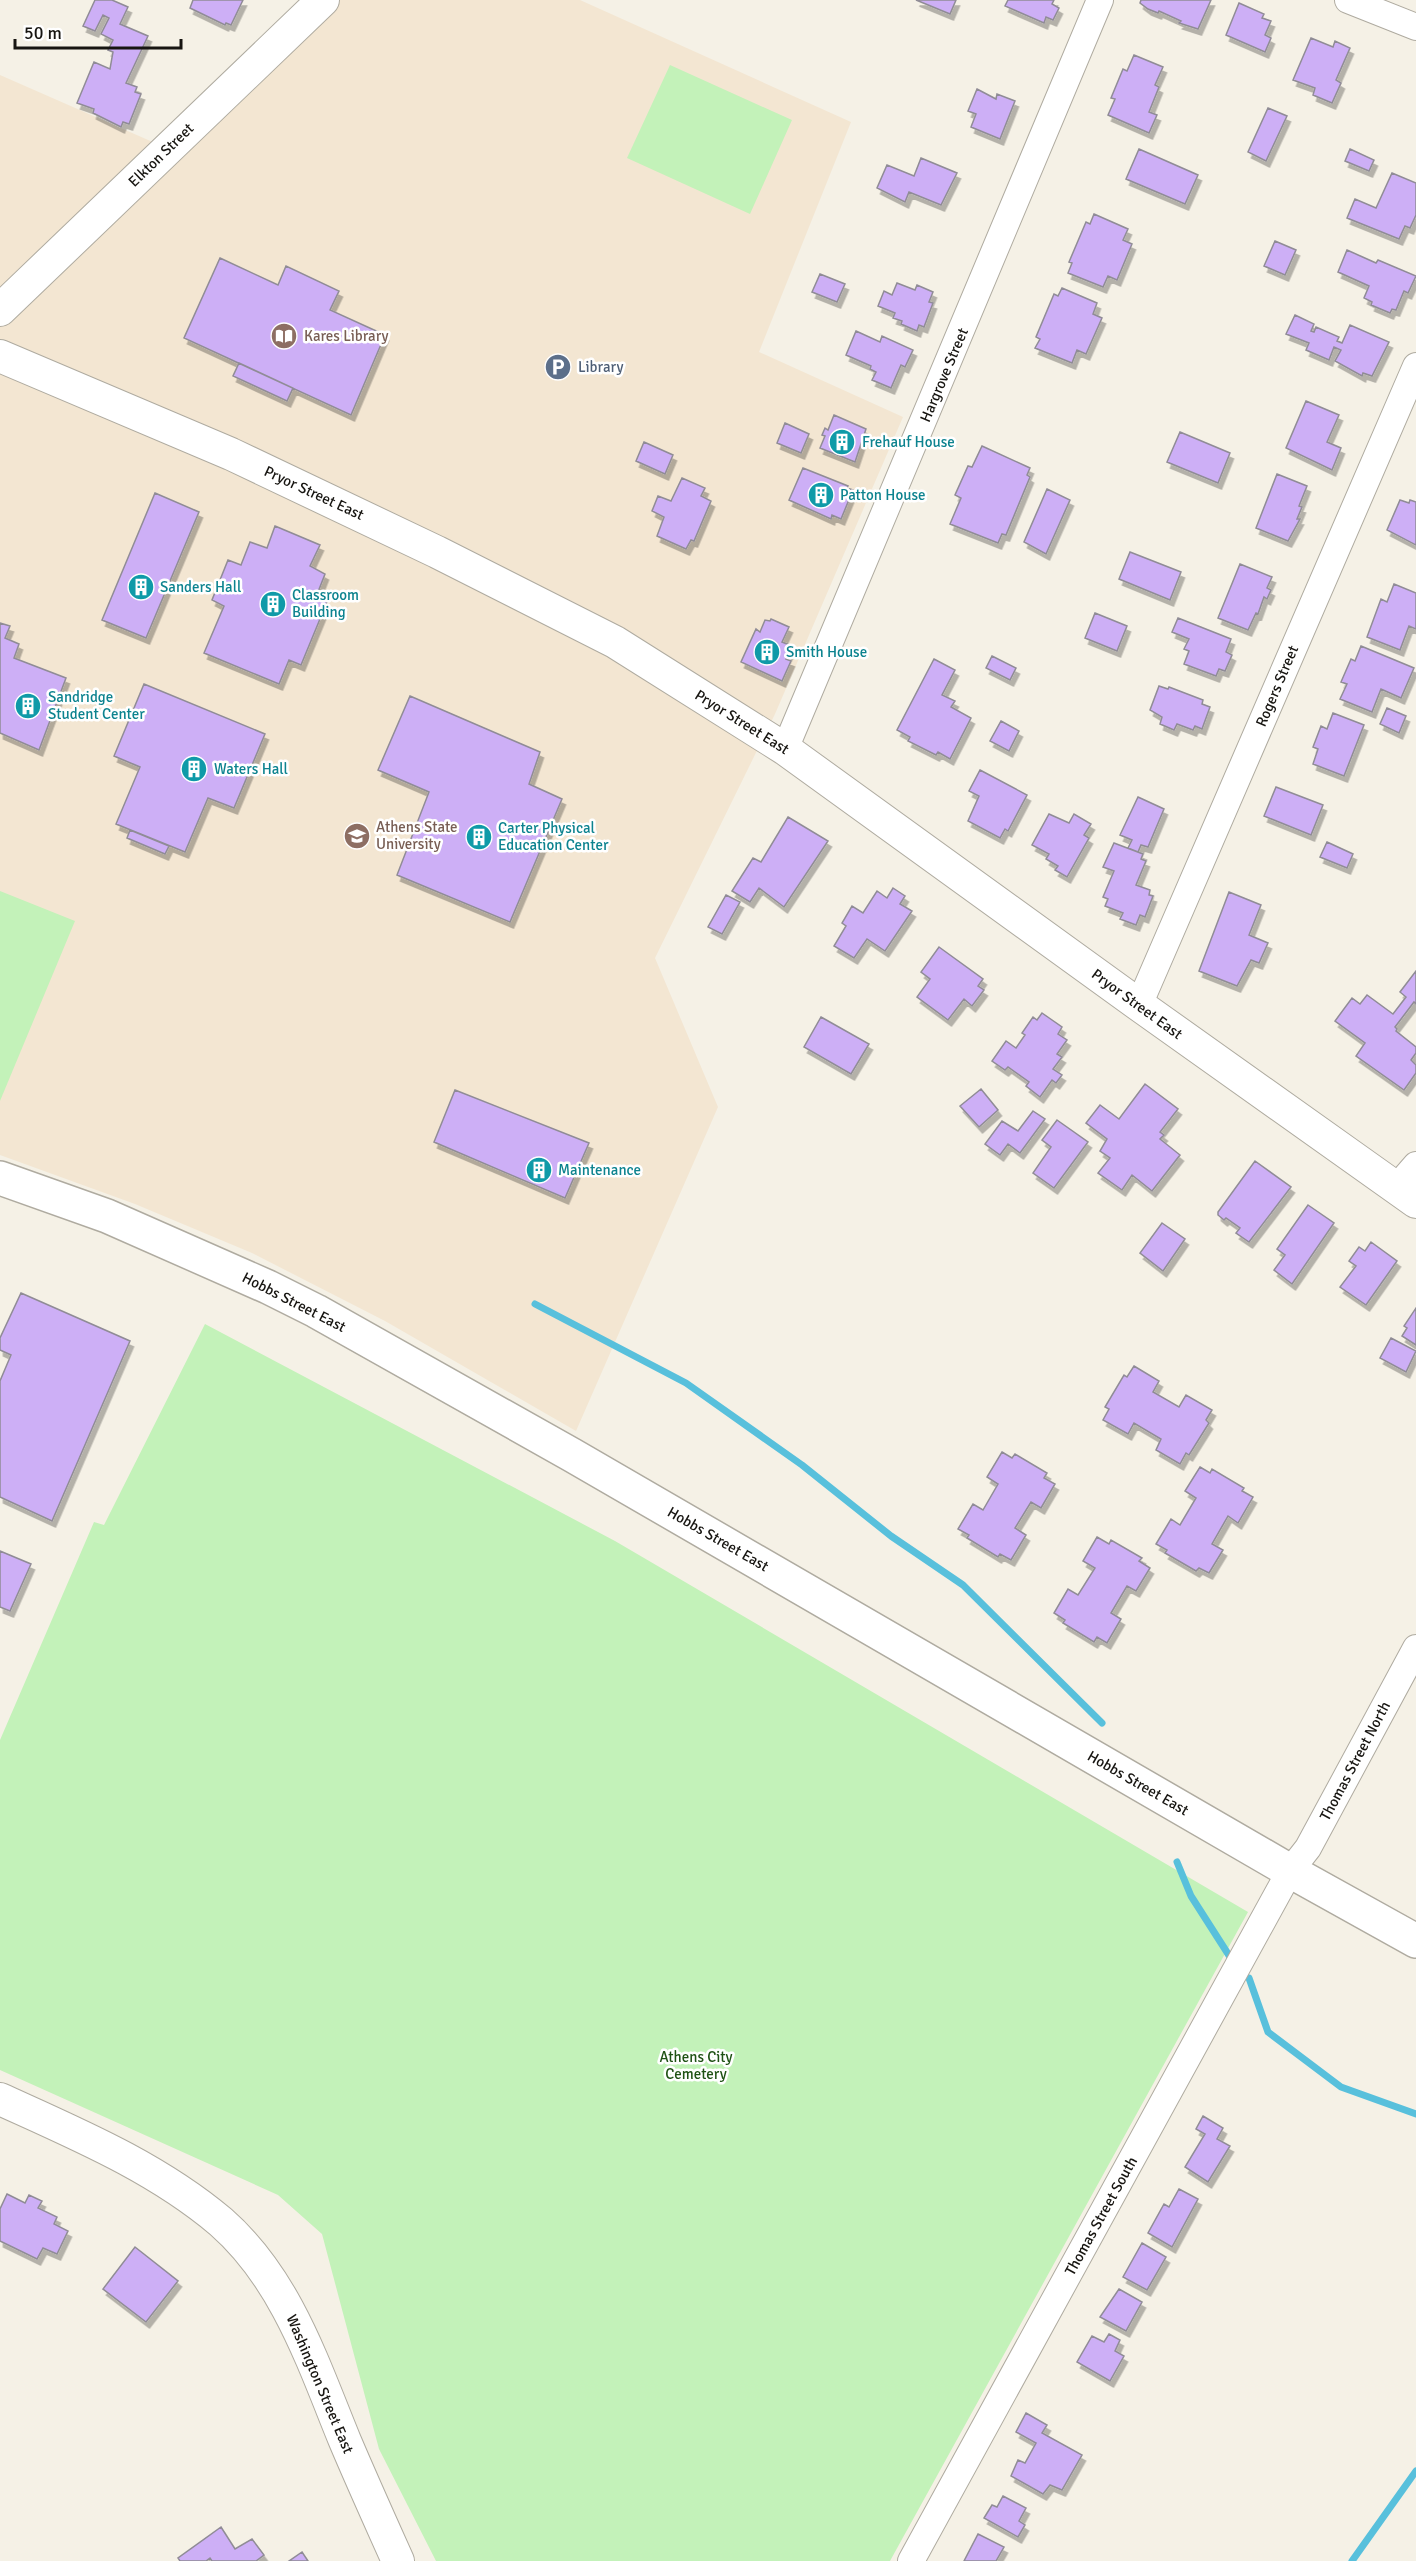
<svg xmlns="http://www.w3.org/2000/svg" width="1416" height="2561" font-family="Signika,sans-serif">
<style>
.education{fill:#f3e6d2}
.green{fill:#c3f2b9}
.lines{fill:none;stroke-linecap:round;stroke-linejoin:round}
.stream{stroke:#58c0dc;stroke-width:7}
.building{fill:#cdaff6;stroke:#908c96;stroke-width:1.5;filter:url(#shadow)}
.minor-casing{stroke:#afaba0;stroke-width:28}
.tertiary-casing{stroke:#afaba0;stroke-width:34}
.secondary-casing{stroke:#afaba0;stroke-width:36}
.minor{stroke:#fff;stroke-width:26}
.tertiary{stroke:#fff;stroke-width:32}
.secondary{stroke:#fff;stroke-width:33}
.labels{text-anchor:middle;stroke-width:5;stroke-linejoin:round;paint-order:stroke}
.street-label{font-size:15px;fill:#171511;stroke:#fff}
.education-label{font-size:15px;fill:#785e54;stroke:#fff;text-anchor:start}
.service-label{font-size:15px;fill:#4e5e75;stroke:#fff;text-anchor:start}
.culture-label{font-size:15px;fill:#0d838f;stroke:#fff;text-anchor:start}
.park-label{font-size:15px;fill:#1f5214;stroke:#fff}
</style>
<defs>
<filter id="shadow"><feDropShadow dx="3.5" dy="6" stdDeviation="0" flood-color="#0004"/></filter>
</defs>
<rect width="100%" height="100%" fill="#f5f1e6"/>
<path class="education" d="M339,0H580L851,122L759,352L903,417L775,714L655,958L718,1107L576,1431L385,1321L252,1253L135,1204L0,1155V75L155,143L177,156Z"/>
<path class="green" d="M670,65L792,120L750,214L627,158Z
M0,891L75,921L0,1101Z
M205,1324L615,1541L1248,1912L890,2561H436L379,2449L322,2234L278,2195L0,2070V1740L94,1522L104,1525Z"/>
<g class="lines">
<path class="stream" d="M535,1304L686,1383L802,1465L891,1536L963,1585L1102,1723
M1177,1862L1191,1896L1230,1957
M1249,1978L1268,2032L1341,2087L1416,2114
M1352,2561L1416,2471"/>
</g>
<path class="building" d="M95,0H112L128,7L120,24L148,36L126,83L137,87L135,92L141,94L129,124L123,122L121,127L93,113L94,109L77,103L94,62L110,69L113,52L108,50L113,40L101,34L109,18L103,15L95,31L83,26Z
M193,0H243L231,25L226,23L225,25L190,8Z
M916,0H956L950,14Z
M1008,0H1054L1052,4L1059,8L1053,20L1046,17L1044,23L1005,6Z
M1141,0H1211L1198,29L1179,23L1181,21L1159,11L1158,13L1148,9L1140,3Z
M1239,3L1264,14L1262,18L1271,21L1265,35L1271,38L1265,52L1226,35Z
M1311,38L1333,47L1335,41L1350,48L1336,80L1341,83L1332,103L1313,95L1315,88L1293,80Z
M1134,55L1163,67L1155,85L1159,87L1149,112L1157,115L1149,133L1108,115L1115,99L1111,98L1123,69L1127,71Z
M977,89L996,99L997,94L1015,101L1000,139L971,127L976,114L968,111Z
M1268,108L1287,116L1266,161L1248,152Z
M1139,149L1198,175L1185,204L1126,179Z
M1350,149L1374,160L1369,171L1345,161Z
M921,158L957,173L941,205L909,192L905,202L877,188L887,165L914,176Z
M1392,173L1416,183V215L1410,228L1405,226L1399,239L1347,218L1355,199L1376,208Z
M1094,214L1128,229L1123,240L1132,244L1117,280L1108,276L1103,287L1068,273L1072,263L1069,262L1086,222L1090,224Z
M1275,241L1296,250L1285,275L1264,266Z
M1347,250L1376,263L1378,260L1416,276L1408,293L1404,291L1396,310L1392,309L1390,313L1371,305L1372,302L1364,298L1369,286L1338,272Z
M220,258L278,285L286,266L339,291L330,310L385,335L351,415L184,338Z
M820,274L845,284L837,302L812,292Z
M897,283L915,290L917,285L933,292L929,302L933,303L924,327L919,325L917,331L901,324L902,321L893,318L895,313L878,306L884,291L892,295Z
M1062,288L1097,303L1093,314L1102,318L1086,354L1077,350L1072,363L1035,348L1040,339L1036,337L1054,294L1058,296Z
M1295,315L1314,324L1311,331L1314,332L1316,327L1339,337L1337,341L1342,343L1350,325L1389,342L1372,376L1363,373L1362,376L1335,361L1341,350L1334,347L1329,360L1306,350L1309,343L1286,334Z
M856,331L880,342L882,336L913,350L905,367L901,365L891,388L872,380L876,372L870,369L871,366L846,355Z
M239,363L293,388L287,401L233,376Z
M1306,401L1339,415L1327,442L1341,448L1332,470L1286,448Z
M834,415L866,429L855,462L820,448L825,436L822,435L825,428L828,430Z
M785,423L809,434L801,453L777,443Z
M1180,432L1230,453L1218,483L1167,462Z
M644,442L673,455L665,474L636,461Z
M982,446L1030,468L1027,475L1030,477L1006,535L1002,534L998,543L950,524L961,498L955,495L968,466L972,467Z
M803,468L848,486L847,488L853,490L841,519L832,515L831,519L789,500Z
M1277,474L1307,486L1299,506L1302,507L1297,519H1300L1288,541L1256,528Z
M682,478L705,488L701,496L711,501L694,541L691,540L686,549L657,536L664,517L652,511L658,496L671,501Z
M1047,489L1070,500L1046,554L1024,542Z
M155,493L199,512L146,638L102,620Z
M1400,500L1409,503L1410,500L1416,502V545L1387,530Z
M275,526L320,545L310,566L325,574L316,597L327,602L301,665L289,660L279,684L204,653L224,606L212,600L228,560L241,565L250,542L267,548Z
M1130,552L1181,572L1170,600L1119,579Z
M1240,564L1272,577L1267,588L1271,590L1267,599L1264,597L1258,614L1256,613L1248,630L1218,618Z
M1394,584L1416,593V629L1409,626L1400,650L1367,637L1381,599L1387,602Z
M1095,613L1127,626L1117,651L1085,638Z
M1178,618L1231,639L1226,652L1232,655L1225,671L1219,669L1216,676L1184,664L1189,651L1184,649L1189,639L1172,632Z
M771,619L789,627L782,642L792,646L786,659L791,661L782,681L741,662L756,629L760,632L765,620L770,621Z
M0,623L10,626L5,638L19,644L14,658L66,678L39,750L0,733Z
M1361,646L1414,668L1401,698L1381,689L1372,712L1340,699L1347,684L1341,682L1351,659L1355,661Z
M992,656L1016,668L1010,680L986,668Z
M934,659L955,670L942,695L955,701L951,707L971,718L950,759L938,752L936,755L908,741L910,737L897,730Z
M144,684L265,734L234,808L208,798L185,852L116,824L140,767L114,756Z
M1159,686L1168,689L1169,687L1203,700L1202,704L1210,707L1202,729L1195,726L1193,730L1177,724L1174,730L1160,724L1162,717L1150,710Z
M410,696L540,752L529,784L562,799L510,922L397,875L429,792L378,770Z
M1387,708L1406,716L1399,733L1380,724Z
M1333,713L1364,725L1344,776L1313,764L1318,749L1313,747L1321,726L1327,729Z
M1001,721L1019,731L1009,751L990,741Z
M980,770L1027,795L1008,831L1005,829L1000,838L968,821L979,796L969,791Z
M1276,787L1323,805L1311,835L1264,816Z
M1138,797L1164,809L1148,847L1141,845L1138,852L1128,848L1132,840L1120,835Z
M1049,814L1069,823L1074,814L1091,824L1084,835L1089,838L1067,877L1055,870L1058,866L1046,859L1049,854L1032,845Z
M788,817L828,841L784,907L759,888L750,902L732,891L753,858L761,862Z
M130,830L169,846L165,854L127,838Z
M1327,842L1353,854L1347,868L1320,857Z
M1114,843L1143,854L1141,859L1146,861L1136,885L1150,890L1149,895L1153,896L1145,917L1140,915L1136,925L1120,919L1123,913L1105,906L1108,899L1103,897L1114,871L1103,867Z
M893,888L905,896L900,904L912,911L885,951L867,939L854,958L834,946L846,926L842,923L852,906L863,913L877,891L887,898Z
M1229,892L1261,905L1249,935L1268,943L1259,963L1251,960L1237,986L1199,971Z
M726,895L740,902L722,934L708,927Z
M939,947L983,979L978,986L984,990L972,1006L964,999L948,1020L917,997L930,979L921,972Z
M1416,971V1004L1414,1002L1395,1027L1397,1029L1396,1031L1416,1047V1053L1411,1060L1416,1065V1073L1404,1090L1356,1056L1365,1043L1335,1021L1352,998L1360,1004L1367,995L1393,1014L1406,997L1400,992Z
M1042,1013L1062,1027L1058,1034L1067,1040L1057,1054L1062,1057L1053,1069L1062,1075L1056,1083L1052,1080L1040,1097L1026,1086L1029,1082L1008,1067L1005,1070L992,1061L1006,1041L1016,1048L1025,1035L1022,1033L1033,1017L1037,1020Z
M821,1017L869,1044L851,1074L804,1047Z
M1145,1084L1178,1109L1160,1132L1164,1135L1160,1139L1180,1155L1152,1191L1132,1175L1122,1190L1098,1173L1110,1158L1100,1151L1107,1139L1086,1123L1100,1105L1119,1119Z
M981,1089L998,1110L979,1127L960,1106Z
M455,1090L589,1143L565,1198L434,1142Z
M1033,1111L1045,1119L1020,1153L1008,1144L1000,1155L985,1144L1002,1121L1018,1131Z
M1057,1120L1088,1142L1054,1188L1033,1173L1051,1147L1042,1140Z
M1255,1161L1291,1187L1249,1242L1236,1233L1240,1228L1226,1218L1224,1220L1218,1215V1212Z
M1308,1205L1334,1223L1292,1284L1274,1270L1285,1255L1277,1249Z
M1162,1223L1185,1239L1163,1271L1140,1253Z
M1371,1242L1397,1261L1366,1305L1340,1287L1356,1266L1349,1261L1359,1247L1365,1251Z
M21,1293L130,1341L52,1521L0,1497V1381L11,1355L0,1350V1338Z
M1416,1308V1345L1402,1336L1407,1328L1404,1326Z
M1391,1338L1416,1351L1406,1372L1380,1358Z
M1134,1366L1159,1381L1153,1392L1179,1407L1186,1395L1212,1410L1206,1420L1209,1423L1189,1455L1186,1453L1180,1464L1156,1450L1161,1439L1134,1423L1128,1434L1103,1420L1109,1409L1105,1407L1124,1375L1127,1377Z
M1002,1452L1012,1458L1015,1454L1047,1473L1044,1478L1055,1484L1041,1508L1031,1502L1015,1528L1026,1535L1011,1560L1000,1554L998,1557L967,1538L969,1535L958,1529L973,1504L983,1510L998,1484L987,1477Z
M1200,1467L1210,1473L1212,1469L1244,1488L1242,1491L1253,1497L1238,1523L1228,1516L1212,1544L1223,1550L1209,1573L1199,1568L1196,1571L1165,1553L1167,1550L1156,1544L1171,1519L1180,1525L1196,1498L1185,1491Z
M1097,1537L1109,1544L1111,1540L1142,1558L1139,1561L1150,1568L1136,1591L1127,1586L1111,1613L1121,1619L1107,1643L1097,1637L1094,1642L1063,1623L1065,1620L1054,1613L1068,1589L1078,1595L1095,1568L1083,1561Z
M0,1551L31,1564L10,1611L0,1607Z
M1203,2116L1223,2128L1217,2139L1230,2146L1208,2182L1185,2167L1205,2134L1196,2129Z
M1179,2189L1198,2199L1172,2247L1148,2233L1164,2204L1169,2207Z
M7,2194L25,2203L29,2195L42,2201L38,2208L57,2217L54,2224L68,2231L57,2254L43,2248L37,2259L0,2241V2209Z
M1142,2243L1166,2257L1147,2290L1123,2277Z
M135,2247L178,2281L146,2322L103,2289Z
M1119,2289L1142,2302L1126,2331L1100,2317Z
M1109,2334L1120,2340L1115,2351L1124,2356L1110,2381L1077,2362L1092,2336L1104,2342Z
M1026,2413L1047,2425L1042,2433L1082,2455L1062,2490L1050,2485L1043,2494L1011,2476L1018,2460L1025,2463L1036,2443L1016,2432Z
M1003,2496L1026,2508L1019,2521L1025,2525L1018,2537L984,2518L992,2505L997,2507Z
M221,2527L235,2549L252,2539L264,2555L256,2561H212L210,2558L206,2561H180L178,2558Z
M978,2534L1004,2547L996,2561H964Z
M302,2552L308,2561H289Z"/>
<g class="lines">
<defs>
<path id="minor" d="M1348,0L1416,27
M785,749L1100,0
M1139,1005L1416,366
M1396,1188L1416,1165
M911,2561L1290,1871L1308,1848L1416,1648"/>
<path id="tertiary" d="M0,310L323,0
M0,356L231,454L437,552L615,642L785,749L1139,1005L1416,1202
M0,2099C77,2134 156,2167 221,2222C286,2279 313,2363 345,2441C362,2481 380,2521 398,2561"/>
<path id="secondary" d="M0,1178L107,1216L268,1287L316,1311L572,1455L1290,1871L1416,1941"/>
</defs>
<use href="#minor" class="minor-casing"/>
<use href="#tertiary" class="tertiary-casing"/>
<use href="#secondary" class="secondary-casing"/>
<use href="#minor" class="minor"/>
<use href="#tertiary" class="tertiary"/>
<use href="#secondary" class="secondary"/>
</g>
<defs>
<symbol id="library-disc" viewBox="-11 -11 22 22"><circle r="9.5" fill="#8d6e63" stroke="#fff"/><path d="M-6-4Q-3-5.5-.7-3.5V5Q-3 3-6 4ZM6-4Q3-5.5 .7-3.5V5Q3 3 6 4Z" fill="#fff"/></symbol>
<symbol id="parking-disc" viewBox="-11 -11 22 22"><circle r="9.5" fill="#5c6f8a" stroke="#fff"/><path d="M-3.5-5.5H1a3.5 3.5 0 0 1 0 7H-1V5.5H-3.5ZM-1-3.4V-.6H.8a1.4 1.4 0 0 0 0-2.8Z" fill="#fff"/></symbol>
<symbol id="building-disc" viewBox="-11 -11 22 22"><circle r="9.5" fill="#0f9aa8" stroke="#fff"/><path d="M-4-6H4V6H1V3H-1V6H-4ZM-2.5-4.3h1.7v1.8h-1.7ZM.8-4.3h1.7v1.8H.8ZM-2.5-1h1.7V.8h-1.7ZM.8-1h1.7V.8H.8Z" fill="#fff"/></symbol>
<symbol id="university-disc" viewBox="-11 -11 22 22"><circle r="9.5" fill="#8d6e63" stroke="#fff"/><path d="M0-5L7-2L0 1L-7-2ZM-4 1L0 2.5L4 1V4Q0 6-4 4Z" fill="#fff"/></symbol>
</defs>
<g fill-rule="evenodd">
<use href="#library-disc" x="269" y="321" width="30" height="30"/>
<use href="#parking-disc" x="543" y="352" width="30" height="30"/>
<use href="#building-disc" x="827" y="427" width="30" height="30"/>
<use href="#building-disc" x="806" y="480" width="30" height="30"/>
<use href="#building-disc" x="126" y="572" width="30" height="30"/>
<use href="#building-disc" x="258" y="589" width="30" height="30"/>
<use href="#building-disc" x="752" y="637" width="30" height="30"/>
<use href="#building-disc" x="13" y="691" width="30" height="30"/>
<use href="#building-disc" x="179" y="754" width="30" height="30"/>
<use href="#university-disc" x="342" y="821" width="30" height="30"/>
<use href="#building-disc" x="464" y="822" width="30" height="30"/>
<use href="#building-disc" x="524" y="1155" width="30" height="30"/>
</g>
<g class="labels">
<g class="street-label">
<text transform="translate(161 155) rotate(-44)" y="5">Elkton Street</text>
<text transform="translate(944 375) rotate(-67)" y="5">Hargrove Street</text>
<text transform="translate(314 493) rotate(25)" y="5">Pryor Street East</text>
<text transform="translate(1277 686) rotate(-67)" y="5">Rogers Street</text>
<text transform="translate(742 722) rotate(32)" y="5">Pryor Street East</text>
<text transform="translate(1137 1004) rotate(36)" y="5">Pryor Street East</text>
<text transform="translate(294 1302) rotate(27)" y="5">Hobbs Street East</text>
<text transform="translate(718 1539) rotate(30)" y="5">Hobbs Street East</text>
<text transform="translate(1355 1761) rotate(-62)" y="5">Thomas Street North</text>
<text transform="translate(1138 1783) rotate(30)" y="5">Hobbs Street East</text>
<text transform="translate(1101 2216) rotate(-61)" y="5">Thomas Street South</text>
<text transform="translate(320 2384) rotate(67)" y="5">Washington Street East</text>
</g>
<g class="education-label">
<text x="304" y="341">Kares Library</text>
<text x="376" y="832">Athens State<tspan x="376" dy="17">University</tspan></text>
</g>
<g class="service-label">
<text x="578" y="372">Library</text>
</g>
<g class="culture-label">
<text x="862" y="447">Frehauf House</text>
<text x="840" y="500">Patton House</text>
<text x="160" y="592">Sanders Hall</text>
<text x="292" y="600">Classroom<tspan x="292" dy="17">Building</tspan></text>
<text x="786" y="657">Smith House</text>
<text x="48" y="702">Sandridge<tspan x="48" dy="17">Student Center</tspan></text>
<text x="214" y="774">Waters Hall</text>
<text x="498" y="833">Carter Physical<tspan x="498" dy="17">Education Center</tspan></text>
<text x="558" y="1175">Maintenance</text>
</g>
<g class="park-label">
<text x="696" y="2062">Athens City<tspan x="696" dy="17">Cemetery</tspan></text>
</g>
</g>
<path d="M15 39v9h166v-9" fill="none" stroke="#171511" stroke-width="3"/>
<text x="24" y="39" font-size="18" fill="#171511" stroke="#ffffff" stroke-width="4.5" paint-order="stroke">50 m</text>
</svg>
